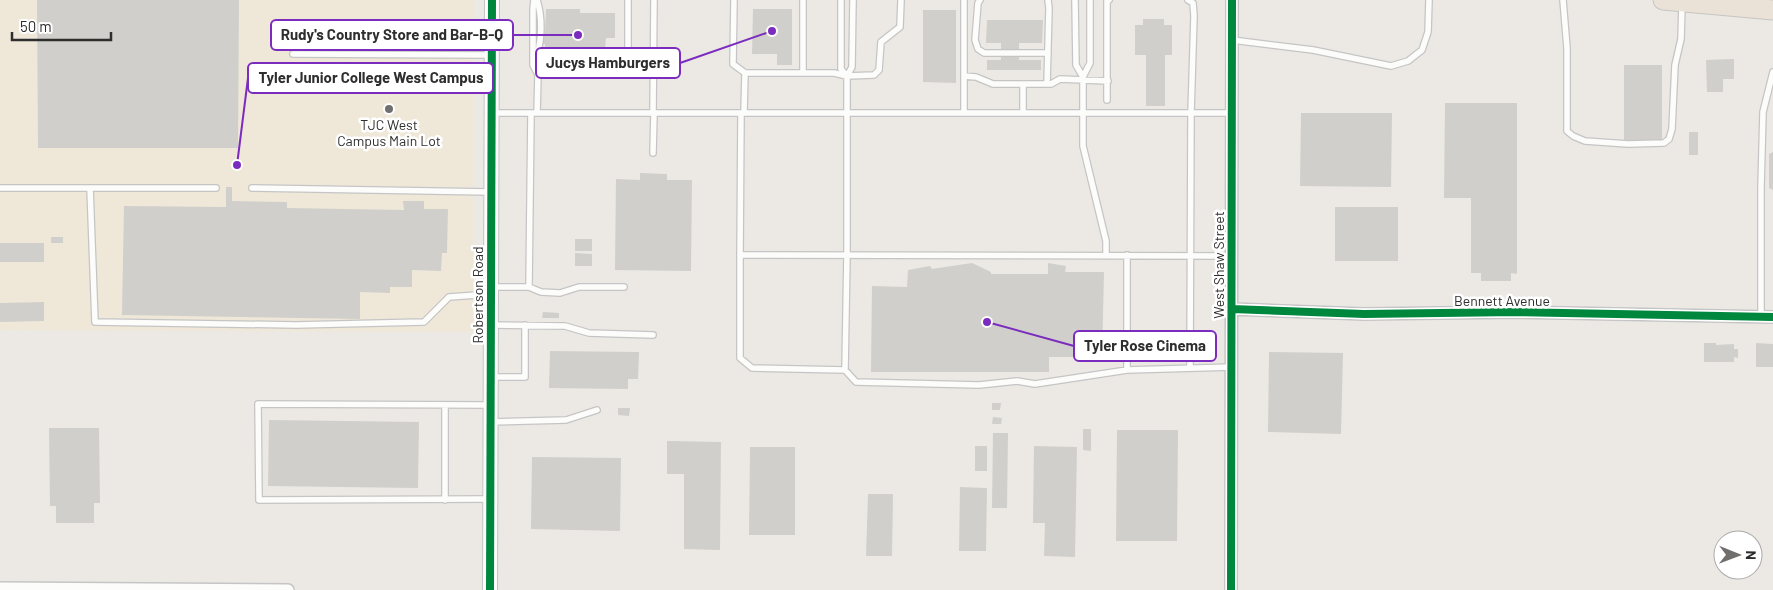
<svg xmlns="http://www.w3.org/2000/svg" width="1773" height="590" font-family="Barlow,sans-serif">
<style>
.education{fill:#efe8d9}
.building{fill:#d1cfcb}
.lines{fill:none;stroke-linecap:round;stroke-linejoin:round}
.service-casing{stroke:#c5c5c5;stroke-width:8}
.minor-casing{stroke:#c5c5c5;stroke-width:14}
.tertiary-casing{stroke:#c5c5c5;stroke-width:16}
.trunk-casing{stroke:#c6c5c4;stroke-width:21}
.service{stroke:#fcfcfb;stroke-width:5.5}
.minor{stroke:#fcfcfb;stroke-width:11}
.tertiary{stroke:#fcfcfb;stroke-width:14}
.trunk{stroke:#eae2d6;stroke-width:19}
.cycleway-casing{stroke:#fff;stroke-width:11}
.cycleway{stroke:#00873e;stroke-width:8}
.poi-dot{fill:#706f6e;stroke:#fff;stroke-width:2}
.labels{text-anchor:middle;stroke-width:5;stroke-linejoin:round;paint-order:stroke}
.poi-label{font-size:14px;fill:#2e2e2e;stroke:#fff}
.street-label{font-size:14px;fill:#2e2e2e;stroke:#fff}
.leader{fill:none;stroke:#7b2cbf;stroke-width:2}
.callout-dot{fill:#7b2cbf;stroke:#fff;stroke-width:2}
.callout{fill:#fff;stroke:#7b2cbf;stroke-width:2}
.callout-label{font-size:15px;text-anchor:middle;font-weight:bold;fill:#2e2e2e}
</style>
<rect width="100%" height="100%" fill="#ece9e4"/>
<path class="education" d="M0,0H474L473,332L0,330Z"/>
<path class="building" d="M37,0H239L238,148H38Z
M546,9H580V13H615V38H606L605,48H593V52H574V58H545V44H542L540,33H545Z
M753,9H792V65H777V54H752Z
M923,10H956V83L923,82Z
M1143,19H1164V25H1172V55H1165V106H1146V55H1135V25H1143Z
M987,20H1043L1042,43H1019V60H1041V70H987V60H1001V43H986Z
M1734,59V79H1723V92H1707L1706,60Z
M1624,65H1662V140H1624Z
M1445,103H1517V274L1511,273V281H1481V273H1471V198H1444Z
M1301,113H1392L1391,187L1300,186Z
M1689,132H1698V155H1689Z
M1773,152V190L1769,188V154Z
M640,173L667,174V180H692L691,271L615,270L616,179L640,180Z
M226,187H232V201L287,202V208L404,210L403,201H424V209H448L447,253H442L441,271L412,270V287H390V293L360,292V319L122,315L124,206L226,207Z
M1335,207H1398V261H1335Z
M51,237H63V243H51Z
M575,239H592V251H575Z
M0,243H44V262H0Z
M575,253L592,254V266H575Z
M972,263L991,272V274H1048V263L1066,266L1065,272H1104L1102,357H1049V372H871L872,286L907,287L908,270L930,266L932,269Z
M44,302V321L0,322V303Z
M543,312L559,313V318H542Z
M1704,343H1716V345L1734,344V349H1738V358L1734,357V362H1704Z
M1756,343L1773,344V367H1756Z
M550,351L639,352L638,379H628V389L549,388Z
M1269,352L1343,353L1341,434L1268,432Z
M992,403H1001L1000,410H992Z
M618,408H630L629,416L618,415Z
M993,417L1002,418L1001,424H992Z
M269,420L419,422L418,488L268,486Z
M49,428H99L100,503H94V523H56V506H50Z
M1083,429H1091V451L1083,450Z
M1117,430H1178L1177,541H1116Z
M993,433H1008L1007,508H992Z
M667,441L721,442L720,550L684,549V474H667Z
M975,446H987V471H975Z
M1034,446L1077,447L1075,557L1044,556L1045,523H1033Z
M750,447H795V535H749Z
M532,457L621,458L620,531L531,529Z
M960,487L987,488L986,551H959Z
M868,494H893L892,556H866Z"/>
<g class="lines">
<defs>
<path id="service" d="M534,0L533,9V65L538,75L537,113
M734,0L733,64L745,73
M841,0V69L847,76L852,67L853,0
M980,0L978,3L975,40L978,49L984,53H1048
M1075,0L1076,65L1083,77L1090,63V0
M1188,0L1193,3L1194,16L1191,113L1190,368
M1563,0L1567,48V131L1573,136L1585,141L1628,144L1664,143L1669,139L1672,129L1675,65L1681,39L1682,5
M1232,40L1313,50L1391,66L1408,61L1422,50L1428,32L1429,0
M293,54L492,55
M534,64C542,45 543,19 537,0
M803,73V0
M538,75H628V0
M628,75H653
M847,76V254L845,370L856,382L979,385L1017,381L1035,384L1127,370L1232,367
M964,76V0
M1083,79V146L1106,241V255
M1047,84L1049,8L1048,0
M1107,100V1L1109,0
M744,112L745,73H834L847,76L874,75L879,70L881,42L900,27L901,0
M492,113H1232
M653,113L654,0
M741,113L740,255L1232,256
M964,113V76L976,77L993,84H1051L1060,79L1108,81
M1023,113V84
M653,153L654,113
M0,188H216
M90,188L95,322L296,325L424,322L449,297L491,294
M252,188L490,192
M740,255V358L752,368L845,370
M492,287H529L531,113
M529,287L541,292L560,293L579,287H624
M1761,317V187L1763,112L1773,72
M491,325L565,326L589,333L653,335
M1127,370V255
M491,377H525V325
M490,422L566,420L597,410
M489,499L259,500L258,404L490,405
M445,500V405"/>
<path id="minor" d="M1232,309L1364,314L1517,312L1773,317
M0,588L288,590
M1231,590L1232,0"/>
<path id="tertiary" d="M490,590L492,0"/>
<path id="trunk" d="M1663,0L1773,10"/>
</defs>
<use href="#service" class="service-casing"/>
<use href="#minor" class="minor-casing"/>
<use href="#tertiary" class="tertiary-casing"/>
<use href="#trunk" class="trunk-casing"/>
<use href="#service" class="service"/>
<use href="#minor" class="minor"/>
<use href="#tertiary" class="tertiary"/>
<use href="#trunk" class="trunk"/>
<defs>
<path id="cycleway" d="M1232,309L1364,314L1517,312L1773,317
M490,590L492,0
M1231,590L1232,0"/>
</defs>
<use href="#cycleway" class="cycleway-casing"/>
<use href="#cycleway" class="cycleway"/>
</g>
<circle class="poi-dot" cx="389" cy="109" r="5"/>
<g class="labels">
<g class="poi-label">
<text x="389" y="130">TJC West<tspan x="389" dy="16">Campus Main Lot</tspan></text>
</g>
<g class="street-label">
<text transform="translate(1219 265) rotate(-90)" y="5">West Shaw Street</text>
<text transform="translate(478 295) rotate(-90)" y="5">Robertson Road</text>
<text x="1502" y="306">Bennett Avenue</text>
</g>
</g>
<path class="leader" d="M578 35L513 35M772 31L680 63M237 165L248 78M987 322L1074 346"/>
<g class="callout-dot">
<circle cx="578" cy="35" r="5"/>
<circle cx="772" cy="31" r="5"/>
<circle cx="237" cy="165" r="5"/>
<circle cx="987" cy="322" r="5"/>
</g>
<g class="callout">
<rect x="271" y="20" width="242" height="30" rx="5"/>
<rect x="536" y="48" width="144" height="30" rx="5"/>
<rect x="248" y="63" width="245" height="30" rx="5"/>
<rect x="1074" y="331" width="142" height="30" rx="5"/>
</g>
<g class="callout-label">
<text x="392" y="40">Rudy's Country Store and Bar-B-Q</text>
<text x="608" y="68">Jucys Hamburgers</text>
<text x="371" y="83">Tyler Junior College West Campus</text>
<text x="1145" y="351">Tyler Rose Cinema</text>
</g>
<g transform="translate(1738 555) rotate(91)"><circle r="24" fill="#ffffff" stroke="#ababab"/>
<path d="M0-4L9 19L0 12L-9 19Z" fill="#706f6e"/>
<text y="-8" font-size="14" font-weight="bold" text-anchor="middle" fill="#2e2e2e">N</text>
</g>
<path d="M12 32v8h99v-8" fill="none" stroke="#2e2e2e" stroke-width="2.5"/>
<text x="20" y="32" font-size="15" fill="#2e2e2e" stroke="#ffffff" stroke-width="4" paint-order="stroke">50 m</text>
</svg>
